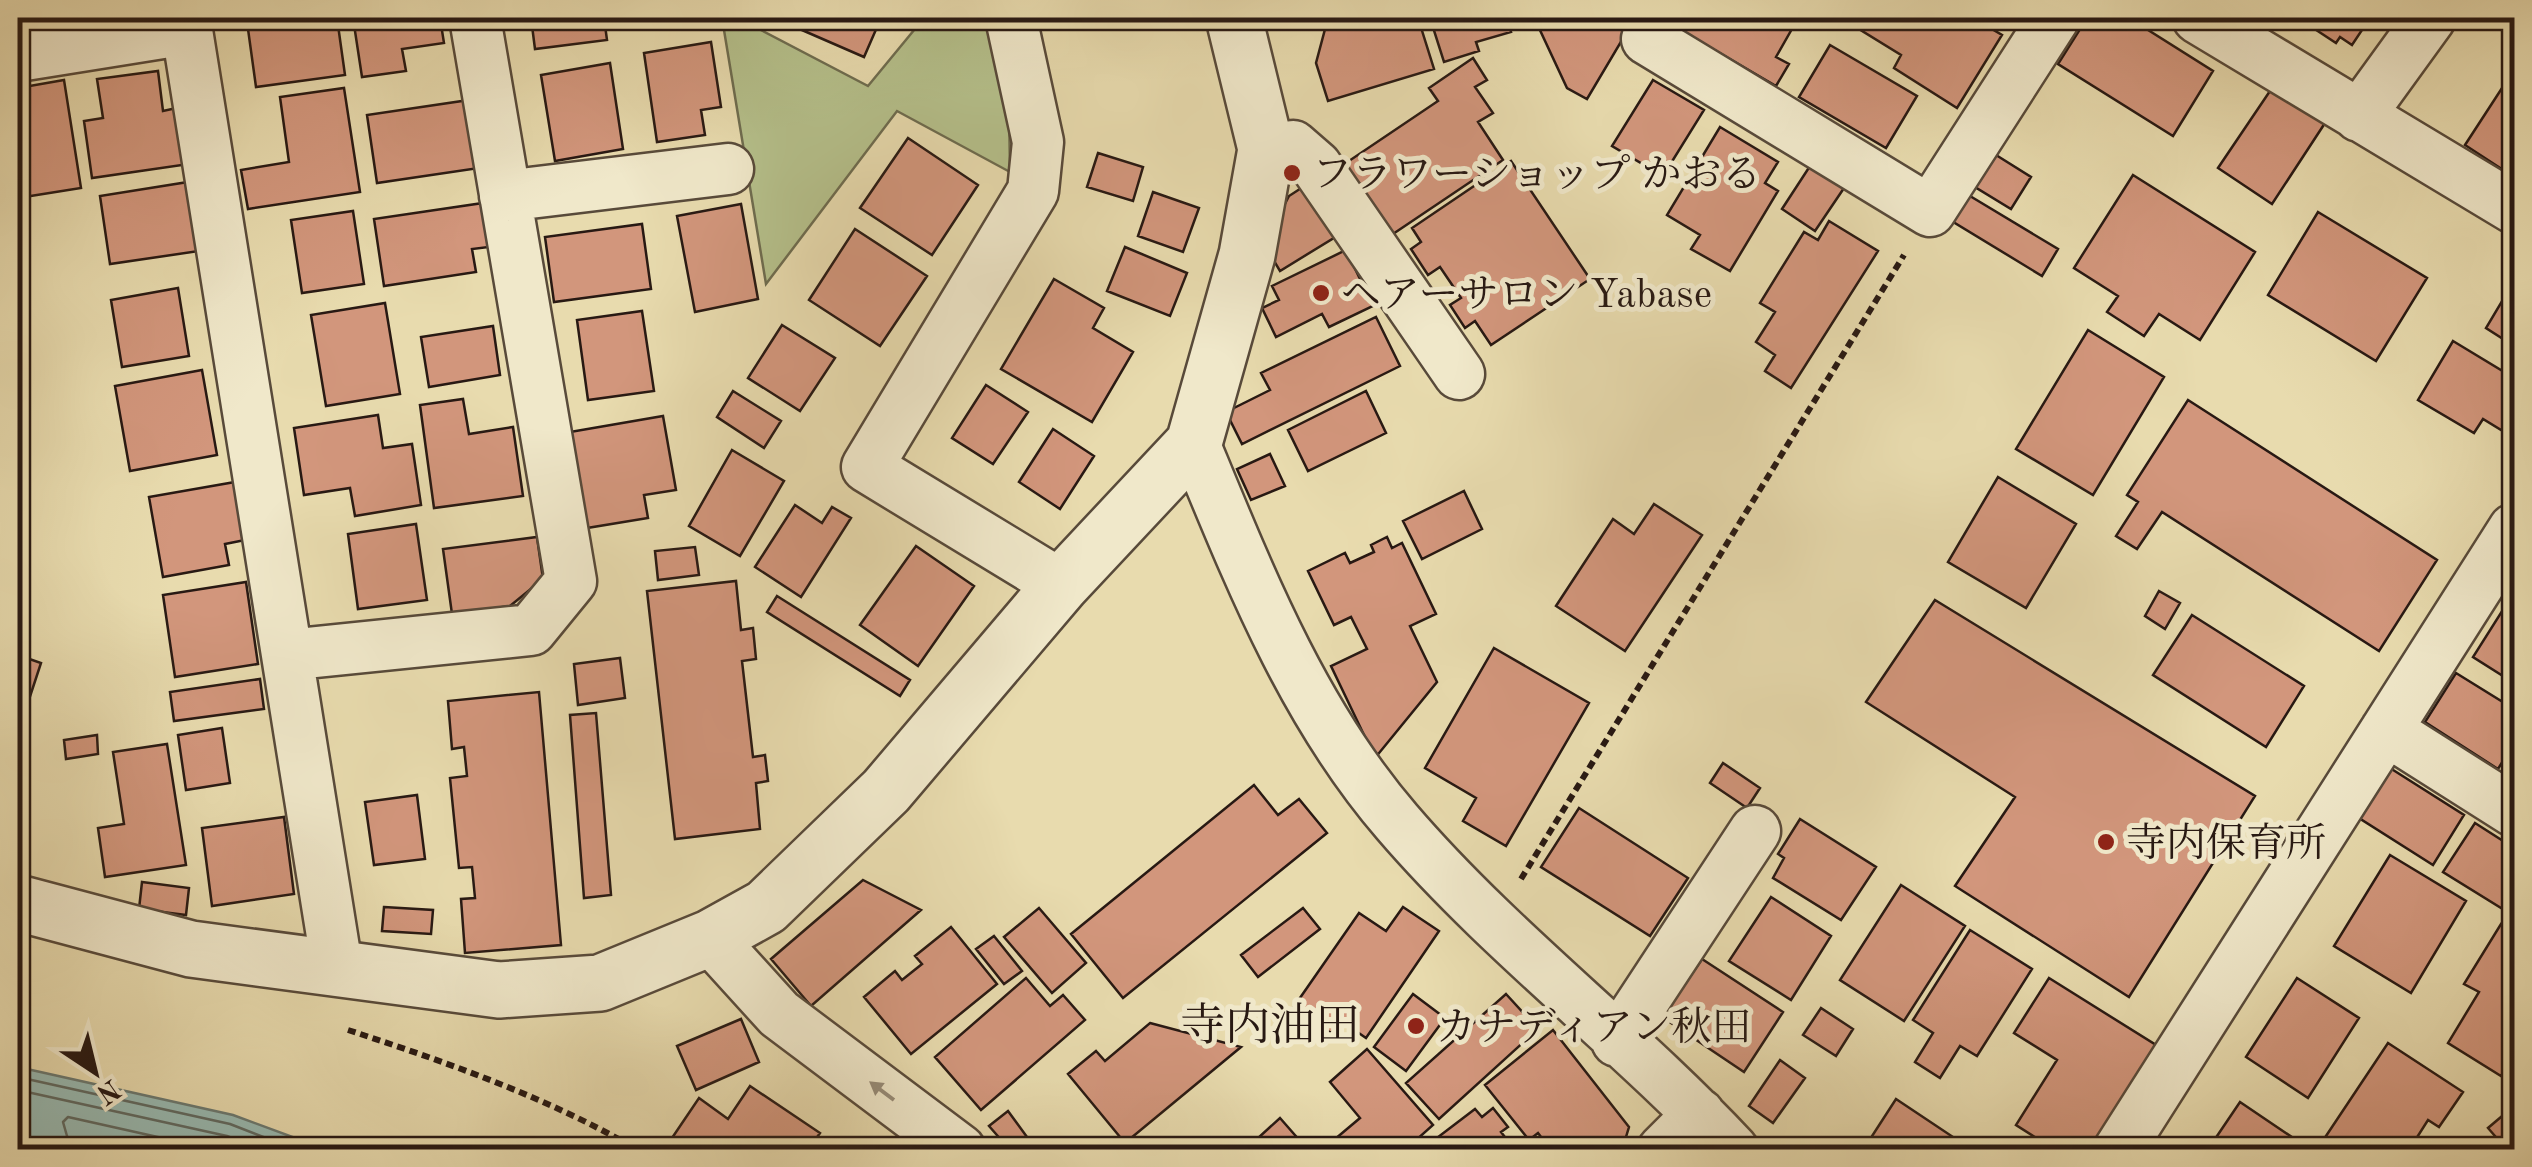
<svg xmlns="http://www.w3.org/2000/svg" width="2532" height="1167" font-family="'Old Standard TT','Noto Serif JP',serif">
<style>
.green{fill:#b5c08b;stroke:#6e6c4f;stroke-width:2.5}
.water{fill:#98bab2;stroke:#6b7a72;stroke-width:2.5}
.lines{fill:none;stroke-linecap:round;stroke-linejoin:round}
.shore{stroke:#606a62;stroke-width:2.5}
.building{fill:#d2967c;stroke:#281913;stroke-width:2.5}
.minor-casing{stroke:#584a3a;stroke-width:55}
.tertiary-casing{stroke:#584a3a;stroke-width:60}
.path{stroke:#281913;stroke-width:6;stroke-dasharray:8 5;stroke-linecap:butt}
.minor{stroke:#f0e8ca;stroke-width:50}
.tertiary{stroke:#f0e8ca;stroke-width:55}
.oneway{fill:#968b78}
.poi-dot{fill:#8f2418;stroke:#f0e8ca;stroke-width:4}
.labels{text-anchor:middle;stroke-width:10;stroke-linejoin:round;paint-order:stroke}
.poi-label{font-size:40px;fill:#281913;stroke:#f0e8ca;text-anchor:start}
.quarter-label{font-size:45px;fill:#281913;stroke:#f0e8ca}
</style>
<rect width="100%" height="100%" fill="#e8dbae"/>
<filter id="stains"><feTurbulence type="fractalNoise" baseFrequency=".002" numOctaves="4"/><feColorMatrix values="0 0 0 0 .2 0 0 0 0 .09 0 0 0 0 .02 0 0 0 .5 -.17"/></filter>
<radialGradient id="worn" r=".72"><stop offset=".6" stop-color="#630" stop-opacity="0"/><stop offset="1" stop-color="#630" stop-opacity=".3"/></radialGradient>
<path class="green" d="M722,18H738L868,86L924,18H986L1009,107L1010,172L897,111L766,284Z"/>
<path class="water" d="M18,1067L233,1115L325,1149H47L18,1140Z"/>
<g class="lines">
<path class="shore" d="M18,1077L230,1124L297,1150
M18,1090L227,1136L261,1150
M71,1150L63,1122L68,1117L216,1150"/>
</g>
<path class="building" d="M337,18L345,75L256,87L248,29Z
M353,18H440L444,43L402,49L406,71L362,77Z
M531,18H604L607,40L535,49Z
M799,18H881L864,57L795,27Z
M1061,18H1097L1063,26Z
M1328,18H1418L1434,69L1328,101L1316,63Z
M1430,18H1506L1511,32L1476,42L1479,51L1444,62Z
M1545,18H1607L1628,30L1587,99L1567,88L1539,28Z
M1675,18H1793L1797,20L1776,57L1789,64L1776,86L1670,24Z
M1848,18H1973L2002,35L1957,108L1894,68L1901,55L1846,21Z
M1992,18H2015L2008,28Z
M2087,18H2129L2213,71L2173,136L2058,64Z
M2298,18H2370L2352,45L2340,37L2336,43Z
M711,42L721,107L701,110L705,135L657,142L644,53Z
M1830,45L1917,96L1886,148L1799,97Z
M1473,58L1487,80L1475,87L1493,113L1478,122L1503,160L1384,240L1337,169L1438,101L1429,88Z
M610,63L623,149L555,161L541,75Z
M158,71L163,111L181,107L189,164L92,178L84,121L103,118L97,79Z
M64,80L81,188L18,198V88Z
M1653,80L1704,110L1663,176L1612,146Z
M2504,85L2514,91V177L2465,145Z
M344,88L360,192L248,209L241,170L289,162L280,97Z
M2272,88L2325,123L2272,204L2218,168Z
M469,100L479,168L377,183L367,115Z
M1720,127L1778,162L1765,183L1778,191L1730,271L1691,249L1700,235L1667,215Z
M908,138L978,185L932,255L860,208Z
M1098,153L1143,167L1133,201L1087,187Z
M1996,155L2031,177L2011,209L1975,187Z
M1511,161L1590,279L1491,345L1475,321L1465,328L1450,305L1461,298L1440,267L1428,275L1411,249L1421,242L1412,228Z
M1810,166L1844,188L1815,231L1782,209Z
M2133,175L2255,252L2200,340L2159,314L2144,336L2107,312L2118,296L2074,268Z
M188,182L199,251L110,264L100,196Z
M1306,185L1337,236L1280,271L1264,244L1289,196Z
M1153,192L1199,208L1183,252L1138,236Z
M1965,193L2058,249L2042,276L1950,220Z
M483,203L489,247L472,249L476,272L384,286L374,219Z
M741,204L758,299L695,312L677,216Z
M353,211L364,284L302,293L291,220Z
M2318,212L2427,278L2376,361L2268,295Z
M1829,221L1878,251L1791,388L1765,371L1775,355L1756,342L1775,312L1760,303L1804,232L1818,240Z
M642,224L651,289L554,302L545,237Z
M855,229L927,276L880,346L809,300Z
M1125,247L1187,273L1170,316L1107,291Z
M1346,250L1373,306L1329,327L1322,314L1276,337L1262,308L1279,300L1272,286Z
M1054,279L1104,308L1093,328L1133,352L1092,422L1001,369Z
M2514,281V346L2486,328Z
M178,288L189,356L122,367L111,300Z
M385,303L400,394L326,406L311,315Z
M642,311L654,391L588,400L577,320Z
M1376,317L1400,366L1242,444L1226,412L1270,390L1261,373Z
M782,325L835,358L800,411L748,378Z
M493,326L500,375L429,387L421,337Z
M2088,330L2164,377L2093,495L2016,449Z
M2453,341L2514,378L2511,436L2483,419L2474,433L2418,400Z
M202,370L217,455L130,471L115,386Z
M986,385L1028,412L993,464L952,438Z
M733,391L781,421L764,448L717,417Z
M1366,391L1386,433L1308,471L1288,430Z
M463,399L469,434L513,427L523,496L434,508L420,405Z
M2188,400L2437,560L2379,651L2162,512L2137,549L2116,536L2138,502L2127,495Z
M378,415L383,448L412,444L421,505L355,516L350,488L304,495L294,428Z
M663,416L676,490L644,495L648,518L587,528L570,432Z
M1053,429L1094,456L1060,509L1019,482Z
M732,450L784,481L740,556L689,526Z
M1270,454L1285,486L1251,500L1237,469Z
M1998,477L2076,524L2026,608L1948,562Z
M235,482L245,540L225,544L229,565L163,577L149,497Z
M1464,491L1482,529L1422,559L1403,521Z
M1654,504L1702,535L1625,651L1556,606L1613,519L1634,534Z
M795,505L822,523L832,507L851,518L801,597L755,567Z
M416,524L427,600L358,609L348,534Z
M537,537L543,579L510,606L452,614L443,549Z
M1387,537L1392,548L1402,543L1436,614L1410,626L1437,682L1375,758L1331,666L1367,649L1351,617L1334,625L1308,571L1345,553L1350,563L1374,552L1371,545Z
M916,546L974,586L918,666L860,625Z
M695,547L699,575L658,580L655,551Z
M736,581L741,630L753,628L756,659L742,661L753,757L765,755L768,781L756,783L760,829L675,839L647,591Z
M246,582L258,664L175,677L163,595Z
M2159,591L2180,603L2165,629L2145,616Z
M777,596L910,680L900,696L767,612Z
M2511,597L2514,599V683L2473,657Z
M1935,600L2255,796L2129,997L1955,886L2015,797L1866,702Z
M2192,615L2304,686L2266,747L2153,675Z
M1494,648L1589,703L1506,846L1463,821L1476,798L1425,768Z
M18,655L41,663L18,733Z
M620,658L625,698L578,705L574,664Z
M2456,673L2514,709V743L2498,769L2425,722Z
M260,679L264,709L174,721L170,692Z
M539,692L561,945L465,953L461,899L475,898L472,867L459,868L450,778L467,776L464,747L452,749L448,701Z
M596,713L611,895L584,898L570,715Z
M222,728L230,783L186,790L178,735Z
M97,735L98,754L66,759L64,740Z
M167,744L186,865L105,877L98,828L124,824L113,752Z
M1723,763L1760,788L1747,808L1710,783Z
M2390,768L2464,815L2433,865L2359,818Z
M1254,785L1278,815L1299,799L1327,833L1123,998L1071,934Z
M417,795L425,859L374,865L365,802Z
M1579,808L1688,878L1650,936L1541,867Z
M284,817L294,894L212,906L202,828Z
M1800,819L1876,867L1841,920L1773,878L1784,858L1778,854Z
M2475,823L2514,848V916L2443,872Z
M2390,855L2466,901L2411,993L2334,946Z
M863,880L921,910L811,1006L771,959Z
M142,882L189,888L186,915L139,909Z
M1901,885L1965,926L1904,1021L1840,980Z
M1771,897L1831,936L1791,1000L1729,961Z
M384,907L433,910L431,934L382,931Z
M1403,907L1439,931L1366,1038L1340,1020L1331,1033L1293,1008L1359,913L1386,931Z
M1039,908L1086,963L1052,993L1004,937Z
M1303,908L1320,929L1258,977L1241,955Z
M2501,924L2514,932V1055L2501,1076L2448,1043L2479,992L2464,984Z
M951,927L997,984L911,1054L864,997L895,971L902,980L922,964L915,956Z
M1970,930L2032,969L1977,1056L1960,1046L1940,1078L1915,1062L1933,1033L1913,1020Z
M994,936L1022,971L1004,984L976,949Z
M1702,959L1783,1012L1744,1072L1662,1017Z
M1026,978L1050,1006L1063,995L1085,1020L981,1110L935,1057Z
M2049,978L2156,1045L2090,1150H2055L2016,1125L2057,1060L2014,1033Z
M2297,978L2359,1018L2308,1098L2246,1057Z
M1413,994L1445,1018L1406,1071L1374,1047Z
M1506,994L1538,1029L1439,1119L1406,1083Z
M1821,1008L1853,1029L1836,1056L1803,1035Z
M741,1019L759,1062L696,1090L677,1046Z
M1150,1023L1241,1047L1125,1143L1068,1074L1096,1051L1105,1061Z
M1553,1030L1629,1127L1622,1150H1551L1538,1133L1529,1140L1485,1085Z
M2388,1043L2463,1092L2439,1127L2428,1120L2409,1150H2333L2322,1142Z
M1367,1049L1433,1125L1405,1150H1322L1360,1118L1330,1082Z
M1780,1060L1805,1078L1773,1123L1749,1106Z
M750,1086L820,1133L808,1150H689L672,1138L699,1098L728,1119Z
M1896,1099L1953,1137L1944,1150H1863Z
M2240,1102L2311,1150H2225L2213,1142Z
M2514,1106V1150H2494L2501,1143L2488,1128Z
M1493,1108L1508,1127L1501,1132L1515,1150H1433L1429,1144L1475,1109L1482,1117Z
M1008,1111L1027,1137L1010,1150L989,1126Z
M1280,1118L1308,1150H1245Z"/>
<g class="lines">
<defs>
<path id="minor" d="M185,18L337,967
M1011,18L1038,142L1033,191L867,467L1061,585
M1660,18L1647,39L1930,211L2054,18
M2198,18L2514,208
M18,56L187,29
M2359,116L2430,18
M1266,149L1293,146L1316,166L1459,374
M505,196L728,169
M1194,443C1249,576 1302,712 1397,822C1499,941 1626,1036 1733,1150
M287,655L531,630L571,581L475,18
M2386,730L2514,811
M710,938L779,1014L960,1150
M1617,1041L1755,831
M1663,1150L1699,1114
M2119,1150L2514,529"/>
<path id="tertiary" d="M18,903L191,949L499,990L600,983L710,938L766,907L886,791L1061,585L1194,443L1247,255L1266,149L1234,18"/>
</defs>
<use href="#minor" class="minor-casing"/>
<use href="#tertiary" class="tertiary-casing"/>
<path class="path" d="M1521,879L1904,255
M348,1030C446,1062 549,1098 638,1150"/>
<use href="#minor" class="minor"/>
<use href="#tertiary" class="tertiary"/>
</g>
<defs><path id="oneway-solid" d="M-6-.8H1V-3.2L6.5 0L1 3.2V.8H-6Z" transform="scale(2.5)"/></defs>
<use class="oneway" href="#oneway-solid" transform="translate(882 1091) rotate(-143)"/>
<g class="poi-dot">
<circle cx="1292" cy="173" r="10"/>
<circle cx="1321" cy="293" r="10"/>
<circle cx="2106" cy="842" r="10"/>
<circle cx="1416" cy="1026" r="10"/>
</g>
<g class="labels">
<g class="poi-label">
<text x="1312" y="187">フラワーショップ かおる</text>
<text x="1341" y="307">ヘアーサロン Yabase</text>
<text x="2126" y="856">寺内保育所</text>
<text x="1436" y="1040">カナディアン秋田</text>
</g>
<g class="quarter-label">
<text x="1270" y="1040">寺内油田</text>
</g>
</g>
<rect width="2532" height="1167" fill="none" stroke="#e8dbae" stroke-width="60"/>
<rect x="20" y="20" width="2492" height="1127" fill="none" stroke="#281913" stroke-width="5"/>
<rect x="30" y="30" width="2472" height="1107" fill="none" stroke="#281913" stroke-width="2.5"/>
<g transform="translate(95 1072) rotate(145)" stroke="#f0e8ca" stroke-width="8" paint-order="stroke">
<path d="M0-8L18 38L0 25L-18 38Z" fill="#281913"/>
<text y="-15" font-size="28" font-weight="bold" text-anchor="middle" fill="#281913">N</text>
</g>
<rect width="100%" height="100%" filter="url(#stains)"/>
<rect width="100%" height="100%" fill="url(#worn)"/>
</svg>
